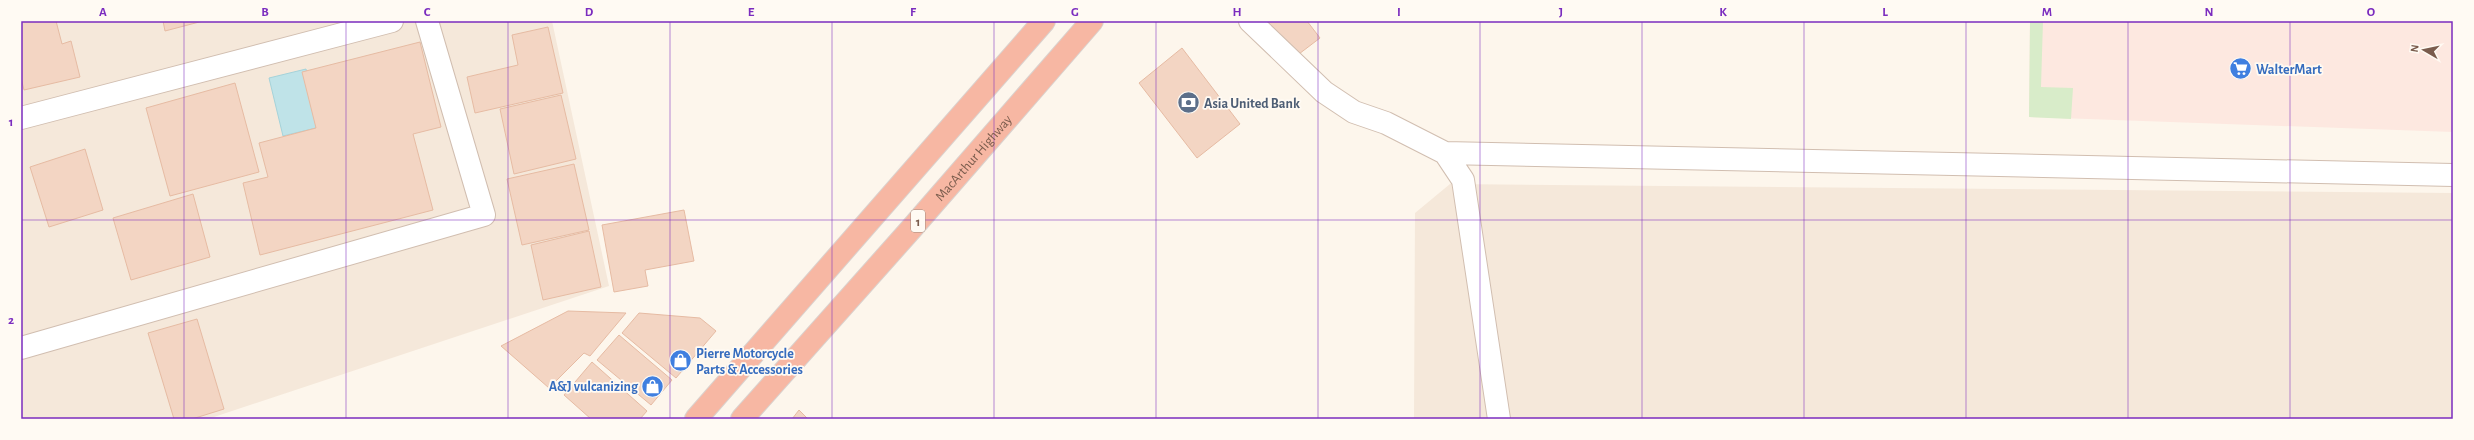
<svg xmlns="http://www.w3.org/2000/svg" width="2474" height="440" font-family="'Alegreya Sans',sans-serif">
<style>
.residential{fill:#f5e8da}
.commercial{fill:#fde8e0}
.green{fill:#d8ecc9}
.water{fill:#bfe3e8;stroke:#a5d3da}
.building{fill:#f3d5c3;stroke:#e6bba3}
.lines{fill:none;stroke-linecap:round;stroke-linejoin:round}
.street-casing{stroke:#d1beb0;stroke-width:24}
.highway-casing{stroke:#dad1cd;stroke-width:24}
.street{stroke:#fff;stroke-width:22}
.highway{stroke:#f7b7a3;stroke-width:22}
.grid{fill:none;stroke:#7b2cbf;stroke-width:1;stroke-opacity:0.55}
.labels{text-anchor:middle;stroke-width:3.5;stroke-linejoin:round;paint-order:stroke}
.shield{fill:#fffaf3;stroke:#a28b7f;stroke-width:1}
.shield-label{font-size:13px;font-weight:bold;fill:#7a5c4d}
.shop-label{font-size:14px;font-weight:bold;fill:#366cbe;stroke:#fffaf3;text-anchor:start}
.service-label{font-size:14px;font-weight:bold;fill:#4e5e75;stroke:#fffaf3;text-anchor:start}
.street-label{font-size:14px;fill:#7a5c4d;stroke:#fffaf3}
.neatline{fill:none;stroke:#7b2cbf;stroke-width:1.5}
.grid-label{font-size:13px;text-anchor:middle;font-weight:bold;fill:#7b2cbf}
</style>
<rect width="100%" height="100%" fill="#fdf6ec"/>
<path class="residential" d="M21,21H552L609,286L208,419H21Z
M1450,184L2453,193V419H1414L1415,213Z"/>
<path class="commercial" d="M2030,21H2453V132L2029,117Z"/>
<path class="green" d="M2030,21H2043L2041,87L2073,88L2071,119L2029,117Z"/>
<path class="water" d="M306,69L320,127L283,136L269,78Z"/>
<path class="building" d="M21,21H56L62,44L71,41L80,77L24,90L21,78Z
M163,21H203L165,31Z
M1267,21H1307L1320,38L1295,57Z
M548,27L563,93L475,113L467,77L518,65L512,35Z
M420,42L441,127L413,134L433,210L260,255L243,183L268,177L259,143L316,128L302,72Z
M1182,48L1240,124L1197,158L1139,83Z
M235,83L259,172L170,196L146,108Z
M561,95L576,159L514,174L500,109Z
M85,149L103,210L49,227L30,167Z
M574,164L589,230L522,245L507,179Z
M193,194L210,257L131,280L113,218Z
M684,210L694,261L645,270L648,286L614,292L602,225Z
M589,231L601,287L543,300L531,245Z
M568,311L626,313L590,356L584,353L549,388L501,346Z
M639,313L700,318L716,331L676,378L622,333Z
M197,319L224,409L192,419H174L148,333Z
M619,335L672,380L651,405L597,360Z
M592,362L647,411L640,419H591L564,395Z
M799,410L808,419H792Z"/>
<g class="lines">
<defs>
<path id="street" d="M1250,21L1324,92L1354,112L1386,123L1445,153L2453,175
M21,118L392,21
M1445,153L1463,180L1499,419
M21,348L484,215L427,21"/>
<g id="highway">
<path d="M696,419L1044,21"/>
<path id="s1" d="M742,419L912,228L1092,21"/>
</g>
</defs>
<use href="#street" class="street-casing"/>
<use href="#highway" class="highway-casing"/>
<use href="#street" class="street"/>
<use href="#highway" class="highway"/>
</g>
<path class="grid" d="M184,21V419M346,21V419M508,21V419M670,21V419M832,21V419M994,21V419M1156,21V419M1318,21V419M1480,21V419M1642,21V419M1804,21V419M1966,21V419M2128,21V419M2290,21V419M21,220H2453"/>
<defs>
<symbol id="supermarket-disc" viewBox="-11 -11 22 22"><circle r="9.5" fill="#3f7fe0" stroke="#fffaf3"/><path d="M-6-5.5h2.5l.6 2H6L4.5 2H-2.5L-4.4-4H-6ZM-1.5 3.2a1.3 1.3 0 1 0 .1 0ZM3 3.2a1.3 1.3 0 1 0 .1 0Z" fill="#fff"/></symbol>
<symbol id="bank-disc" viewBox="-11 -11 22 22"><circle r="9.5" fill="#5c6f8a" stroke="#fffaf3"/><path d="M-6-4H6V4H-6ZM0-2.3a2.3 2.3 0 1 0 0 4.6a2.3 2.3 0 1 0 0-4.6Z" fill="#fff"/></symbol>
<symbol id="shop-disc" viewBox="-11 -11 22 22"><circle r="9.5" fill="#3f7fe0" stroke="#fffaf3"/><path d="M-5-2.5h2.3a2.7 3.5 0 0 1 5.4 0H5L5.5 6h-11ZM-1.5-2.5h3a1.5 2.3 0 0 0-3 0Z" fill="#fff"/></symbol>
</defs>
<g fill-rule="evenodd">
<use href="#supermarket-disc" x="2228" y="56" width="25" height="25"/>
<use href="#bank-disc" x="1176" y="90" width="25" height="25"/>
<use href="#shop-disc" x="668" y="348" width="25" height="25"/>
<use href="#shop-disc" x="640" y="374" width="25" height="25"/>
</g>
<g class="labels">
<rect class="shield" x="911" y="210" width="14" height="22" rx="3"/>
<g class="shield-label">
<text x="918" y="226">1</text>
</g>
<g class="shop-label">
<text x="2256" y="74">WalterMart</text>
<text x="696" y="358">Pierre Motorcycle<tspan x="696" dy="16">Parts &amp; Accessories</tspan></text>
<text x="638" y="391" text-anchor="end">A&amp;J vulcanizing</text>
</g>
<g class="service-label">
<text x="1204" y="108">Asia United Bank</text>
</g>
<g class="street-label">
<text dy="5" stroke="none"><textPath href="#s1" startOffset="349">MacArthur Highway</textPath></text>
</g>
</g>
<rect width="2474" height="440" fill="none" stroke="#fffaf3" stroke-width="44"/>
<g transform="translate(2424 50) rotate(279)" stroke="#fffaf3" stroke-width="3" paint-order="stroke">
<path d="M0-3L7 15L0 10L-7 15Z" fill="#7a5c4d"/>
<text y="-6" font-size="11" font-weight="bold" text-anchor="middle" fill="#7a5c4d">N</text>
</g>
<rect x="22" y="22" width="2430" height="396" class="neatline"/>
<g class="grid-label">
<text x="103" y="16">A</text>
<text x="265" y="16">B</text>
<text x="427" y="16">C</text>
<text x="589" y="16">D</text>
<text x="751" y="16">E</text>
<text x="913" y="16">F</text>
<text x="1075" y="16">G</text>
<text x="1237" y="16">H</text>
<text x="1399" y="16">I</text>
<text x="1561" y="16">J</text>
<text x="1723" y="16">K</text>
<text x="1885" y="16">L</text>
<text x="2047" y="16">M</text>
<text x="2209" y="16">N</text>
<text x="2371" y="16">O</text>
<text x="11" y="126">1</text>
<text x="11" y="324">2</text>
</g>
</svg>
